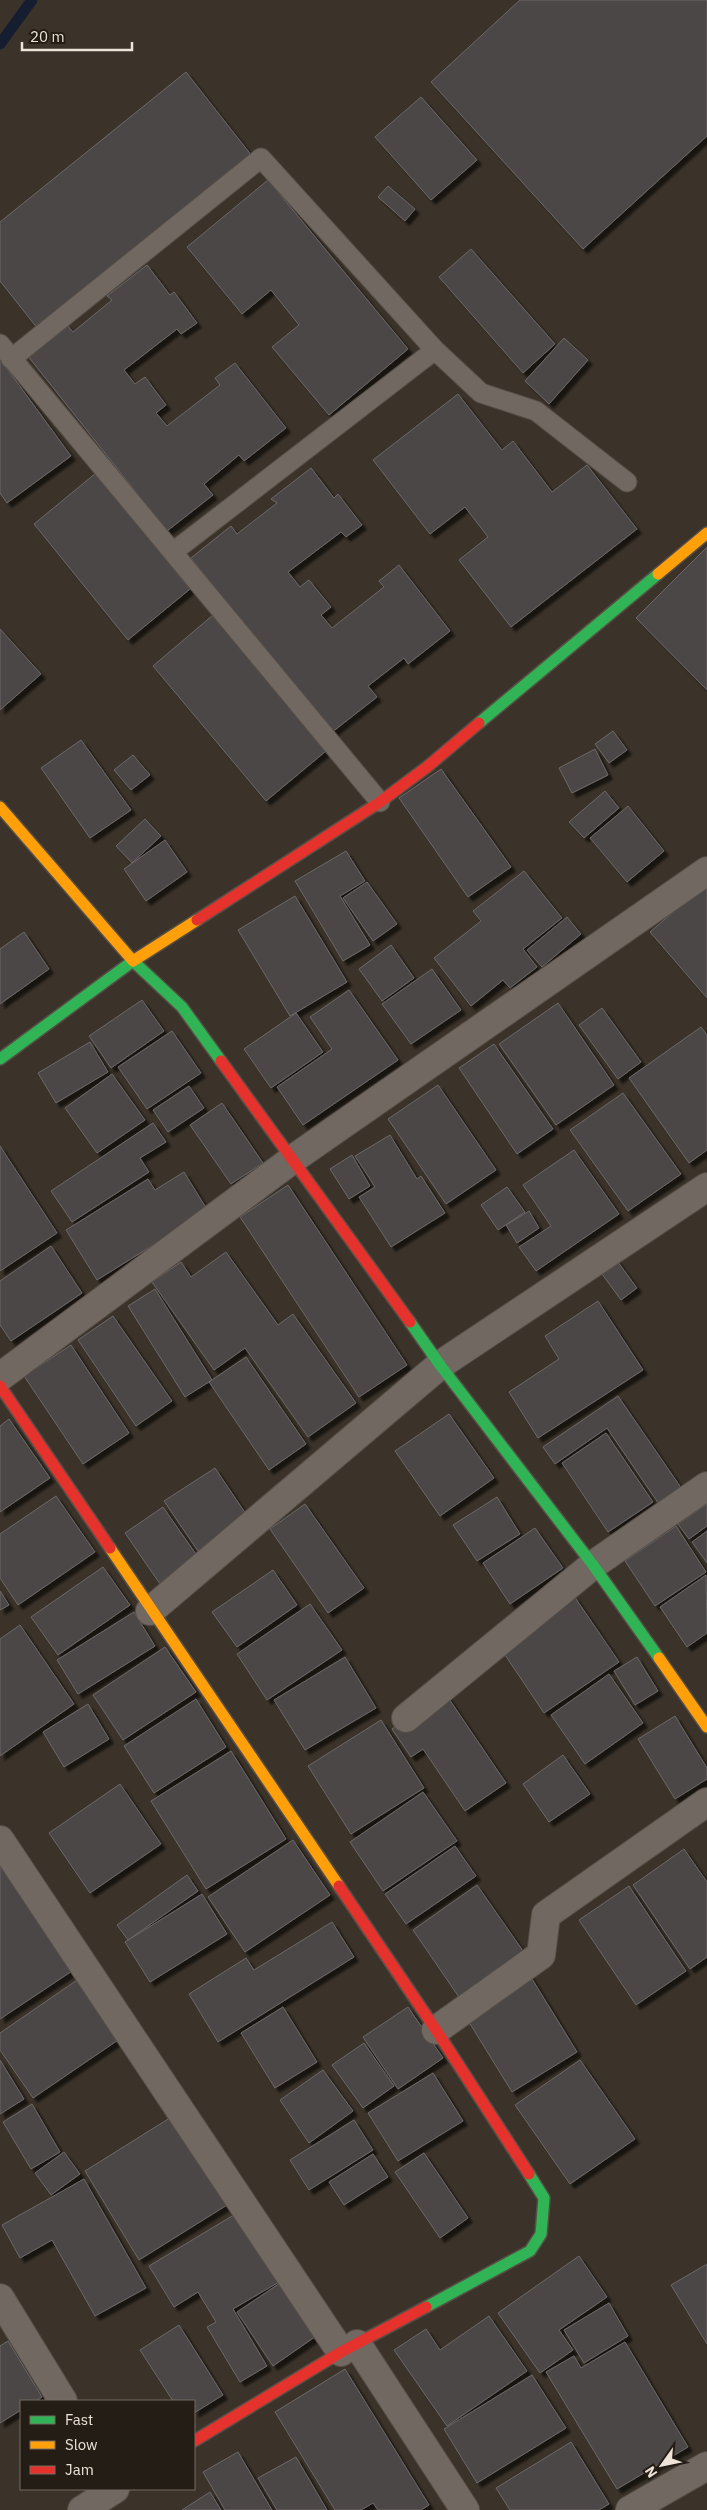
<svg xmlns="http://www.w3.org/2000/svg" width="707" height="2510" font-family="'IBM Plex Sans',sans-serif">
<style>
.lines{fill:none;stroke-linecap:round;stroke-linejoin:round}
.stream{stroke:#151d30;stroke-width:11}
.building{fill:#4b4747;stroke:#6c6869;filter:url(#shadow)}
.lane-casing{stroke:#564f47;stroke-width:21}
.street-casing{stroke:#564f47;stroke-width:30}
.fast-casing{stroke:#564f47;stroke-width:14}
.slow-casing{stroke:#564f47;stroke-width:14}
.jam-casing{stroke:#564f47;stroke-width:14}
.lane{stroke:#726862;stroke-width:19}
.street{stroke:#726862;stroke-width:28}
.fast{stroke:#30b455;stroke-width:11}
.slow{stroke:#ff9f0a;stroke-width:11}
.jam{stroke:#e5322d;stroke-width:11}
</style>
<defs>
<filter id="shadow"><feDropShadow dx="4.5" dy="4.5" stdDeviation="1" flood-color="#0009"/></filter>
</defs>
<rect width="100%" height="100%" fill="#3b3329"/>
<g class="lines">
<path class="stream" d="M0,44L32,0"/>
</g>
<path class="building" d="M520,0H707V136L583,249L431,82Z
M186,72L252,156L38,329L0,281V222Z
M421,97L477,160L431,200L375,137Z
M268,180L408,349L329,415L272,347L299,325L271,290L242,314L187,247Z
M388,186L415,209L405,221L378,197Z
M471,249L555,344L523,373L439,277Z
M147,265L170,295L174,292L197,323L181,334L177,329L124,370L135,384L145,377L166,405L156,413L167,426L220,385L215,378L235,363L286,428L244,461L239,455L204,484L213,495L167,531L27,355L66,324L73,332L112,300L107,296Z
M564,338L588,360L549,404L525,381Z
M0,359L71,456L7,503L0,493Z
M458,394L502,450L513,441L552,492L587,465L637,529L511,627L459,560L488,537L465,507L430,534L373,460Z
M311,468L334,498L338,494L362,525L346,537L341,532L288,572L300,587L309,580L331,607L321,615L332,628L384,587L379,581L399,565L450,631L408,664L404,658L368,686L377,697L331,733L191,558L231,526L237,534L277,503L271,499Z
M96,473L190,589L128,640L34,524Z
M707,547V690L636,618Z
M213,615L326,751L266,801L153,666Z
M0,629L41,674L0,710Z
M613,731L627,750L609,763L595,744Z
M81,740L131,810L90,838L41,768Z
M595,749L608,775L572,793L559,768Z
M133,755L150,775L131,790L114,770Z
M441,769L511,867L468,897L399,798Z
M605,791L619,808L584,838L569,822Z
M628,806L664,851L627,882L590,838Z
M145,819L161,836L132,863L116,846Z
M165,840L187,872L146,901L124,869Z
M346,851L365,881L340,896L370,945L343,961L295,881Z
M524,871L562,918L523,949L537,967L510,988L503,980L471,1006L434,958L481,921L473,911Z
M367,882L397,924L373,941L343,898Z
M707,883V998L650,932Z
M295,896L347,982L290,1016L238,930Z
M567,917L581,934L542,967L527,950Z
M24,932L49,969L0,1004V949Z
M391,945L414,978L382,1001L359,969Z
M432,969L461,1010L411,1044L382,1004Z
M349,990L398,1060L303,1125L277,1087L332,1049L310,1017Z
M142,1000L164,1031L111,1068L89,1036Z
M558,1003L614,1085L556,1125L499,1044Z
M602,1008L641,1062L618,1079L579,1025Z
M296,1013L323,1052L271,1088L244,1049Z
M701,1027L707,1035V1150L689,1163L629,1078Z
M172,1031L201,1073L147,1109L118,1067Z
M90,1042L108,1072L56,1103L38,1073Z
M494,1044L553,1129L517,1154L459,1068Z
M112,1074L145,1120L97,1153L65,1108Z
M438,1085L496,1170L446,1204L388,1119Z
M189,1086L204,1108L168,1132L153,1110Z
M623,1093L681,1174L628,1211L570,1130Z
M222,1103L263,1163L231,1184L190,1125Z
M153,1123L166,1142L140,1158L149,1172L72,1222L51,1191Z
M390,1135L417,1179L421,1176L445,1213L391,1247L359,1197L375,1187L355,1156Z
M0,1146L57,1233L0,1271Z
M574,1150L619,1214L536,1271L519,1247L551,1226L523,1185Z
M352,1155L370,1186L349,1199L330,1169Z
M184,1172L208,1211L97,1280L66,1230L148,1179L155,1190Z
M288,1185L407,1365L359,1397L240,1217Z
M507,1187L525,1212L498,1230L481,1205Z
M529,1211L539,1228L517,1243L506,1225Z
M51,1246L82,1293L11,1341L0,1325V1281Z
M226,1252L278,1325L293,1314L356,1403L308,1437L245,1348L214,1370L152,1282L181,1262L191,1277Z
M615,1258L637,1288L621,1300L599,1270Z
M155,1289L212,1380L185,1397L128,1306Z
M598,1301L643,1370L538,1438L509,1392L559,1359L545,1336Z
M113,1316L172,1401L136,1426L78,1340Z
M71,1345L129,1433L83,1464L24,1376Z
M246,1357L306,1444L269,1470L209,1382Z
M618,1396L684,1492L661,1507L607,1428L555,1464L543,1447Z
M449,1414L494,1478L440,1516L395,1451Z
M9,1419L50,1478L0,1512V1426Z
M606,1433L653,1502L608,1532L562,1463Z
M215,1468L248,1517L198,1551L164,1501Z
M56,1496L95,1552L18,1605L0,1578V1534Z
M497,1497L520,1534L477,1561L453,1525Z
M305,1504L364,1588L328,1613L270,1529Z
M707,1504V1526L689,1539L678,1524Z
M163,1507L198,1557L160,1584L125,1533Z
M676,1526L706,1572L655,1606L625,1561Z
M535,1528L563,1568L510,1604L483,1563Z
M707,1531V1563L692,1542Z
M103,1567L130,1605L58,1655L31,1617Z
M273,1570L297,1605L237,1647L212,1612Z
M706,1575L707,1633L687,1647L660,1607Z
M0,1591L9,1605L0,1610Z
M574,1596L619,1662L544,1713L499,1646Z
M310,1604L342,1650L267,1700L237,1654Z
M134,1612L155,1646L78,1694L57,1660Z
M20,1625L74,1704L0,1756V1639Z
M165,1647L196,1692L123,1740L93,1695Z
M345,1657L376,1708L305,1750L274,1700Z
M637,1657L658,1691L635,1705L614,1671Z
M609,1674L643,1723L585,1764L551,1715Z
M445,1693L506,1783L465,1811L423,1749L411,1757L392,1729Z
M196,1699L226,1747L154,1793L124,1746Z
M88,1704L109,1739L64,1767L43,1732Z
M675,1716L707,1768V1779L675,1799L638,1739Z
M381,1720L424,1788L351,1834L308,1766Z
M231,1751L286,1839L206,1889L151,1801Z
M563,1755L590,1794L549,1822L523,1784Z
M120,1784L161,1844L90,1893L49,1833Z
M423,1792L457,1841L383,1891L350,1842Z
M293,1840L330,1895L245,1952L208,1897Z
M455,1846L476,1876L406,1924L385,1894Z
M684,1849L707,1882V1957L690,1969L633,1885Z
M0,1852L75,1969L0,2019Z
M187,1875L198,1891L128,1940L117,1925Z
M477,1885L528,1958L463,2003L413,1930Z
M629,1886L686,1971L636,2005L579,1920Z
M202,1894L227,1934L150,1982L125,1942Z
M332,1922L354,1957L218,2042L189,1994L246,1958L254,1970Z
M529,1974L577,2052L512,2092L464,2014Z
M80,1978L121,2038L33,2098L0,2050V2033Z
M283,2007L317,2062L275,2088L241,2033Z
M408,2007L443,2058L398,2089L363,2037Z
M364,2043L394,2086L363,2108L332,2065Z
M0,2060L24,2099L0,2114Z
M580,2060L635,2139L570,2184L515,2105Z
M323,2070L353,2111L309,2143L280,2100Z
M433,2073L463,2121L398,2161L368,2113Z
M32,2104L60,2152L31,2169L3,2122Z
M173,2116L227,2205L139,2260L85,2171Z
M354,2120L373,2150L309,2190L290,2160Z
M64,2152L80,2174L51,2195L35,2173Z
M424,2153L468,2218L440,2238L395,2172Z
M373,2154L388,2177L344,2205L329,2182Z
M84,2179L146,2288L95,2316L52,2240L20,2258L2,2225Z
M237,2213L279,2282L233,2309L267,2366L240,2382L207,2327L216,2322L198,2292L174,2307L149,2266Z
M579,2256L607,2297L559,2330L573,2350L540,2373L498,2313Z
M707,2264V2344L671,2285Z
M283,2281L319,2334L273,2366L237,2312Z
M609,2303L628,2336L584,2363L564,2330Z
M489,2316L527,2371L447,2426L394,2350L426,2329L440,2350Z
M179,2325L223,2395L194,2413V2401H173L140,2350Z
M8,2341L42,2397L36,2401H21V2410L0,2423V2346Z
M625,2342L688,2447L617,2489L546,2372L574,2356L581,2368Z
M345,2369L429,2505L421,2510H378L373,2503L361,2510H335L275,2412Z
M532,2375L566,2428L477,2483L444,2429Z
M571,2442L609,2504L599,2510H510L496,2488Z
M238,2452L272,2510H225L203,2472Z
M296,2457L327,2510H277L258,2478Z
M210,2492L221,2510H182Z"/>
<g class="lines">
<defs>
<path id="lane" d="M0,344L380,802
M11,359L261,158L435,350L481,393L536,411L627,482
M173,552L435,350"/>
<path id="street" d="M0,1377L293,1159L707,871
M150,1611L440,1365L707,1187
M406,1718L593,1565L707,1486
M0,1840L341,2352
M436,2030L541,1955L546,1915L707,1802
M0,2298L63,2401
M357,2344L465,2510
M82,2510L115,2489
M630,2510L707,2466"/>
<path id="fast" d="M479,723L658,574
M0,1059L133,961L182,1007L221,1061
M410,1322L440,1365L593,1565L659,1658
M426,2307L530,2251L541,2234L544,2198L529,2174"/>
<path id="slow" d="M658,574L707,533
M0,807L133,961L197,920
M110,1548L339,1886
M659,1658L707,1727"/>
<path id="jam" d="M197,920L380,802L427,767L479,723
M221,1061L410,1322
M0,1386L110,1548
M339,1886L436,2030L529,2174
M194,2441L341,2352L426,2307"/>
</defs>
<use href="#lane" class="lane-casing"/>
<use href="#street" class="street-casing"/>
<use href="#fast" class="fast-casing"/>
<use href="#slow" class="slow-casing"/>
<use href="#jam" class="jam-casing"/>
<use href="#lane" class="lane"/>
<use href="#street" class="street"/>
<use href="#fast" class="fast"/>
<use href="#slow" class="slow"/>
<use href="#jam" class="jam"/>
</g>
<rect x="20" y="2400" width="175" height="90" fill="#241d15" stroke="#746c63"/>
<rect x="30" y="2416" width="25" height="8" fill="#30b455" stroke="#746c63"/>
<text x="65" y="2425" font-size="15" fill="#ede3d8">Fast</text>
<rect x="30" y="2441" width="25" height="8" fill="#ff9f0a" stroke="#746c63"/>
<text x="65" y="2450" font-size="15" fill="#ede3d8">Slow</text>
<rect x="30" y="2466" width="25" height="8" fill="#e5322d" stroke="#746c63"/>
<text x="65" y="2475" font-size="15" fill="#ede3d8">Jam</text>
<g transform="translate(662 2465) rotate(237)" stroke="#241d15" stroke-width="4" paint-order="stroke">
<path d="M0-4L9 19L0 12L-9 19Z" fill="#ede3d8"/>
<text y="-8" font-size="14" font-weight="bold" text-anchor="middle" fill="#ede3d8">N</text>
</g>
<path d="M22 42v8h110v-8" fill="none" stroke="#ede3d8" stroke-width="2.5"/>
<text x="30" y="42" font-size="15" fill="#ede3d8" stroke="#241d15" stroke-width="4" paint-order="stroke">20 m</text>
</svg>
